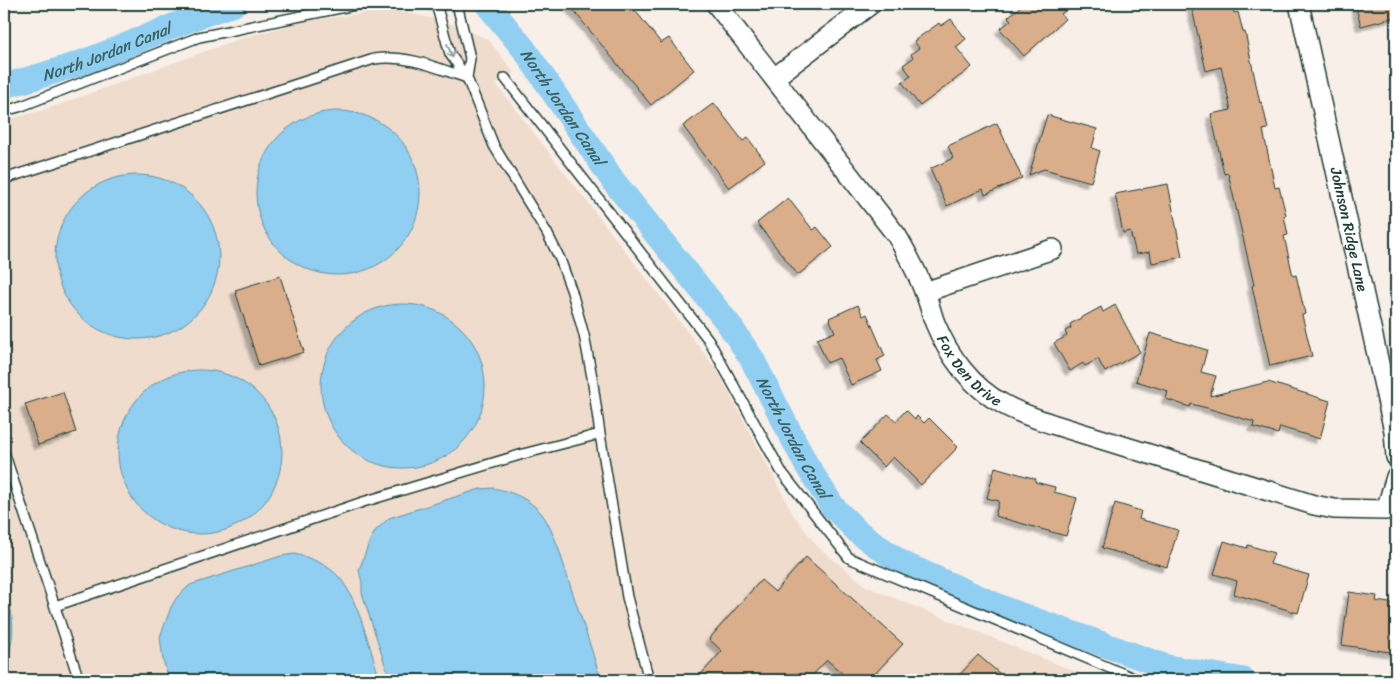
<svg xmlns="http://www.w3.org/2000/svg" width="1400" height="684" font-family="Sriracha,sans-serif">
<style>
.built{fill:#efdccc}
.water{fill:#90cff1;stroke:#6395a5}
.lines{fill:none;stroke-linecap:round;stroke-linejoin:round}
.canal{stroke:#90cff1;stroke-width:25}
.building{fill:#daae8b;stroke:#1f3d34;filter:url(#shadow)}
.lane-casing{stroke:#1f3d34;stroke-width:12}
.street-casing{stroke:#1f3d34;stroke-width:22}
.lane{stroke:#fff;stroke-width:9}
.street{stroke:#fff;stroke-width:19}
.oneway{stroke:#8f9e9a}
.labels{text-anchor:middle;stroke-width:4;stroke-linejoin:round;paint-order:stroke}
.street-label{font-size:15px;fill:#1f3d34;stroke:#fff}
.water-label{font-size:16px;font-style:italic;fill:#3b6263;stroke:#fff}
</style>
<defs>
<filter id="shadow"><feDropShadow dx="-4.5" dy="4.5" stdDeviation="1" flood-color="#0004"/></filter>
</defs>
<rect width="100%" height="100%" fill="#f8efe8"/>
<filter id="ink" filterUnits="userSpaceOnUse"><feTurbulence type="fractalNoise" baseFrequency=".02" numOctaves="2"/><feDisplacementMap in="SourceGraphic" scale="10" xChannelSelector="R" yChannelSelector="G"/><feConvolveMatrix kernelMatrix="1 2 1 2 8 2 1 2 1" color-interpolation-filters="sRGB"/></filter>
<g filter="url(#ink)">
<path class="built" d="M390,10L441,20L488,39L514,73L496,84L717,370L794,516L818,547L867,587L1096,680H4V121L47,109L242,38L306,21Z"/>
<path class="water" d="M256 193a82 82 0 1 1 164 0a82 82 0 1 1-164 0Z
M55 257a82 82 0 1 1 164 0a82 82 0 1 1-164 0Z
M321 386a82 82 0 1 1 164 0a82 82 0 1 1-164 0Z
M118 452a82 82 0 1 1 164 0a82 82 0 1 1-164 0Z
M493,488C511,491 530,499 542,514C554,530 563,562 569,582C580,614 591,647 601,680H390L362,593V583L359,570L370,540L376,530L389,518L480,489Z
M294,554C309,557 327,564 338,576C358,597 371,652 380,680H169L163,660L160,637L171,607L177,597L190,585L281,556Z
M4,593C17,616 14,644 4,667Z"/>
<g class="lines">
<g class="canal">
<path id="s1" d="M487,4L524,49L614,182L728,323L752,359L806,464L833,507L858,532L901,563L1007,610L1167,667L1244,680"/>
<path id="s2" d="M4,86C33,78 63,70 91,59C139,41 185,19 234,4"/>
</g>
</g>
<path class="building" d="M568,4H630L661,43L669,38L694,70L651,105Z
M1023,4H1073L1061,14L1065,19L1024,56L1000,29L1011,20L1008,17Z
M1191,4H1232L1234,13L1238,12L1243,32H1245L1260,103L1262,102L1268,129L1263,130L1275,188L1279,187L1286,215L1284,216L1288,235L1284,236L1293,276L1296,275L1305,314L1302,315L1312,356L1270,366L1252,286L1254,285L1228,173L1224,174L1211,114L1231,110L1221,67L1206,71Z
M1355,4H1396V17L1361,26Z
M951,19L966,39L956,47L972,67L920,106L902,82L911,76L903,65L913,58L911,54L919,48L914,41L939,23L941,26Z
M714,103L743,141L748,138L765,161L729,188L683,126Z
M1047,115L1097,129L1092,148L1100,151L1091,182L1044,169L1029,175Z
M997,123L1022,178L985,195L983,189L947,206L930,169L953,158L948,146Z
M1168,184L1182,257L1152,263L1150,252L1136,254L1130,231L1123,233L1115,194Z
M788,198L813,230L817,227L833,247L798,275L757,223Z
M280,276L304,352L259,366L235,290Z
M858,305L863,316L867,314L885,356L877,360L882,371L851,385L839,358L827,363L817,339L835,332L829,318Z
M1115,305L1140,352L1105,372L1098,359L1085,366L1083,363L1070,371L1054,343L1067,336L1065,331L1071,328L1070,324L1101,307L1103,312Z
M1150,333L1207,350L1201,372L1216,376L1210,396L1268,382L1330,401L1320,439L1280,427L1278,434L1253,427L1254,422L1207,408L1191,404L1190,407L1166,399L1168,391L1136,381Z
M63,392L76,432L38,445L25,404Z
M906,410L915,419L917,416L924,423L929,418L958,447L921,485L893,457L884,467L860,443L888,414L896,421Z
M995,467L1036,479L1035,482L1055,487L1054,492L1077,498L1066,536L995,516L999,501L987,498Z
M1115,503L1141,511L1139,519L1178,530L1167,567L1102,548Z
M1224,541L1247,548L1248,545L1274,553L1270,564L1309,575L1298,613L1234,594L1237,581L1214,574Z
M806,557L903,644L869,680H850L827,660L808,680H696L722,651L709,639L761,580L775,592Z
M1349,592L1377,596L1376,601L1396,604V653L1342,645Z
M978,655L1007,680H955Z"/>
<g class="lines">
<defs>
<path id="lane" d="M436,4L450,54L467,78L494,146L547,233L560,259L572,292L584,335L592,377L600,434L627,597L649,680
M457,4L470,58L467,78
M505,78L708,339L781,471L849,558L1138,680
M4,111L19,107L199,37L360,4
M4,179L374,59C407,54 437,68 467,78
M4,452L79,680
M55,606L363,502L523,454L600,434"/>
<g id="street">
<path id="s3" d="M716,4L897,236C907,254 917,271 924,291C929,301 931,313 935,323C948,355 972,388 1003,404C1018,413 1035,418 1052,424L1314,505L1334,509L1386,510L1396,477"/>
<path id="s4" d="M1299,4L1394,431L1396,457"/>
<path d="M774,78L871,4"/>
<path d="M925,292L1053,249"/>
</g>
</defs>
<use href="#lane" class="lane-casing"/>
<use href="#street" class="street-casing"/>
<use href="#lane" class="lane"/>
<use href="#street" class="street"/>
</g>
<defs><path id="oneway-shaft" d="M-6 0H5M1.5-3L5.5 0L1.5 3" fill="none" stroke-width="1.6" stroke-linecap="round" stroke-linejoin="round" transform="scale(1.25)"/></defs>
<use class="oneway" href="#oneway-shaft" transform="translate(450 51) rotate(68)"/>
</g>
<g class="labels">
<g class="street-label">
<text dy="5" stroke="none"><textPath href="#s4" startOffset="231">Johnson Ridge Lane</textPath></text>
<text dy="5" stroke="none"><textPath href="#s3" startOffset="449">Fox Den Drive</textPath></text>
</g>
<g class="water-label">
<text dy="6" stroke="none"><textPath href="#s2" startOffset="108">North Jordan Canal</textPath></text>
<text dy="6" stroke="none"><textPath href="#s1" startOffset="128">North Jordan Canal</textPath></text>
<text dy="6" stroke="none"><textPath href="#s1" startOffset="532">North Jordan Canal</textPath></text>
</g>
</g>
<rect width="1400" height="684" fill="none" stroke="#fff" stroke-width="20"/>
<rect x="10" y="10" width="1380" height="664" fill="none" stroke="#1f3d34" stroke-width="2" filter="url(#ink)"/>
</svg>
